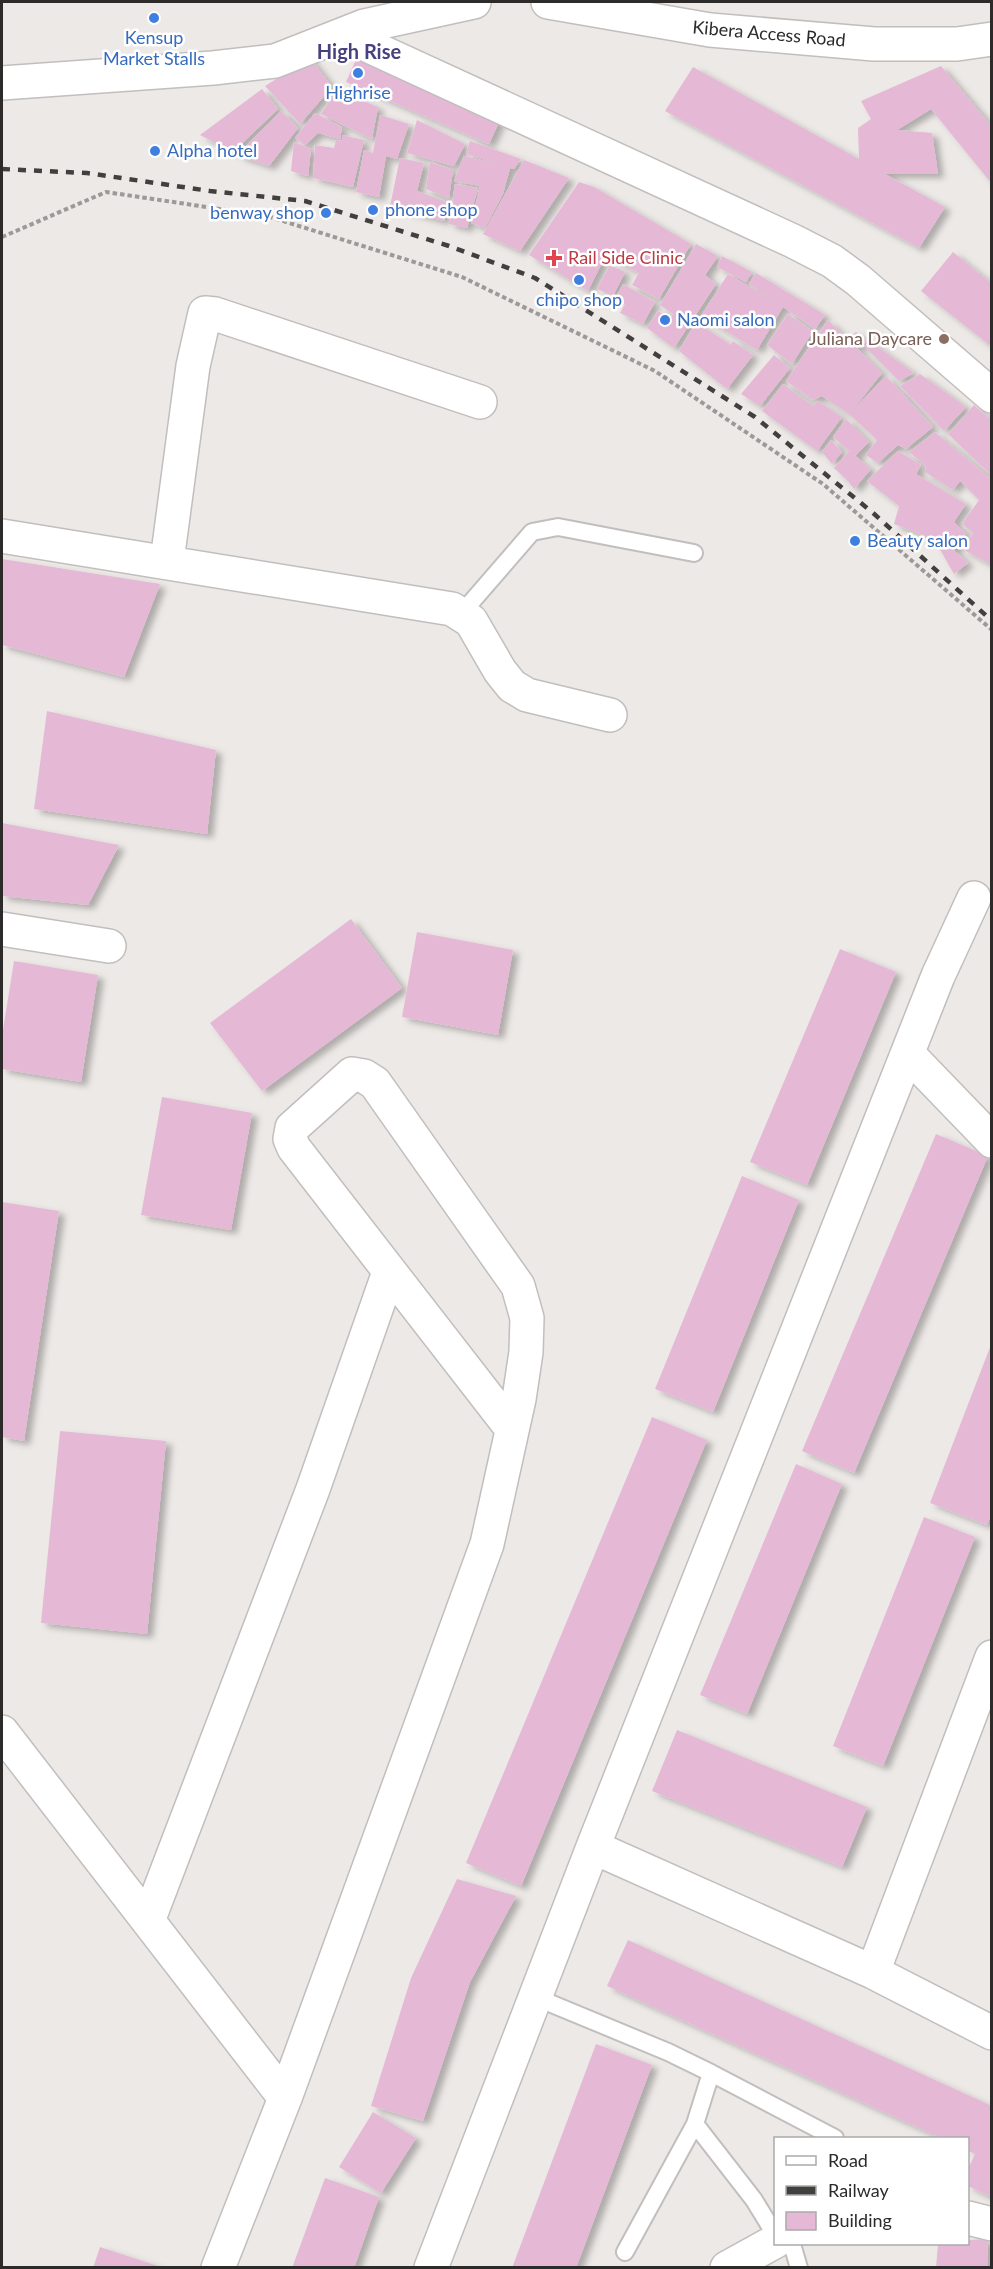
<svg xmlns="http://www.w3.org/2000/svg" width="993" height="2269" font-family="Lato,sans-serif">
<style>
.building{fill:#e5b9d5;filter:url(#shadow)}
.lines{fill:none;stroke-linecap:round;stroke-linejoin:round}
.service-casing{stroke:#c2bebd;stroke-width:20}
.minor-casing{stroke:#c2bebd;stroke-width:36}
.path{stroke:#9c9998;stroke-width:4;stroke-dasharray:4.5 3;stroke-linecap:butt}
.service{stroke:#fff;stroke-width:16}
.minor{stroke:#fff;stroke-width:33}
.rail{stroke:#41403f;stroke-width:4.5;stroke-dasharray:8 8;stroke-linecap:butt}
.shop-dot{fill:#3f7fe0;stroke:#fff;stroke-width:2}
.health-dot{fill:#e0444e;stroke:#fff;stroke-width:2}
.education-dot{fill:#8d6e63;stroke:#fff;stroke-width:2}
.labels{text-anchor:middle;stroke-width:5;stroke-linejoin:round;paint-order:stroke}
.street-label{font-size:18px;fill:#2c2b2a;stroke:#fff}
.shop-label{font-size:18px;fill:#366cbe;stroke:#fff;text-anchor:start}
.health-label{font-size:18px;fill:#be3a42;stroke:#fff;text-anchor:start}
.education-label{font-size:18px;fill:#785e54;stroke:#fff;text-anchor:end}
.neighbourhood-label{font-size:20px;font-weight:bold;fill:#48417f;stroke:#fff}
</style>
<defs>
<filter id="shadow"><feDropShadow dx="6" dy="4" stdDeviation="3" flood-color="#0004"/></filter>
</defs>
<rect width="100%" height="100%" fill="#ede9e7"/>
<path class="building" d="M357,57L500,120L489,144L346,82Z
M310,58L332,87L300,124L265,86Z
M941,66L992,127V184L931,109L897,130L932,133L938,174H885L945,207L919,248L665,111L693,67L859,159L858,128L871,119L861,101Z
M262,89L278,109L233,152L200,135Z
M337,90L378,107L372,139L321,114Z
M281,111L298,128L269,166L237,155Z
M315,113L342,127L340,139L318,133L305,145L295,138Z
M380,115L409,124L397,159L386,156L379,197L356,192L364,150L373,153Z
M417,120L465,144L454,166L407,153Z
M342,135L364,140L353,187L313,178L315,145L334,148L336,140L342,141Z
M470,141L521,159L514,169L510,168L503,194L485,228L471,223L480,186L454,181L464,156L499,164L466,154Z
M294,142L311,149L308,176L291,171Z
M400,158L424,163L417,191L447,202L444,221L390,206Z
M524,160L569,178L520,251L483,234Z
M430,162L453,170L449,198L426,189Z
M579,182L594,187L691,244L659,299L632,285L639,273L610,257L604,259L588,291L529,255Z
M455,184L478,188L467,228L449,224Z
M696,244L718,256L705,275L716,284L674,348L647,328L658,311L670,319L673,314L660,305Z
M953,252L992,284V347L921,291Z
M722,256L752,272L746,282L717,267Z
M610,265L625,272L613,296L597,289Z
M756,273L825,315L815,329L783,307L757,350L701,316L728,274L772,300L749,284Z
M623,284L655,302L643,324L620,313L625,304L615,299Z
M788,314L813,331L792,364L767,345Z
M828,320L882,373L851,412L886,376L933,427L906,449L898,445L878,463L866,455L877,440L849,414L822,396L813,400L786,381Z
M696,322L731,345L733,341L753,355L727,389L679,351Z
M856,332L867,341L859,348L848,338Z
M871,342L914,373L899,381L864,346Z
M774,355L790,368L760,406L741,394Z
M920,374L966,407L944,431L900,386Z
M783,384L813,406L818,401L842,417L817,451L762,411Z
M974,405L992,421V476L948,434Z
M846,419L869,442L855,456L871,469L854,489L848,481L834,468L849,451L833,437Z
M935,432L992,480L990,564L962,549L973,533L962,524L979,500L960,481L953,490L925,472L926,466L909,452Z
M831,440L842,452L832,464L822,452Z
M898,451L921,465L916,474L966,504L954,522L966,534L954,550L968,563L954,574L934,539L894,524L899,506L867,481Z
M2,559L160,584L124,677L2,645Z
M47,711L216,750L207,834L34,809Z
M2,823L119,845L88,905L2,896Z
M351,919L402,988L262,1091L210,1023Z
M417,932L513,950L498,1035L402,1017Z
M840,949L896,972L807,1185L750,1162Z
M14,961L98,975L81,1082L2,1069V1036Z
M162,1097L252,1113L231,1230L141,1215Z
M936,1134L988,1156L854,1473L802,1451Z
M742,1176L799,1200L713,1412L655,1389Z
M2,1202L59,1211L24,1441L2,1437Z
M992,1342V1512L987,1525L930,1503Z
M652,1417L707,1440L521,1886L466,1863Z
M60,1431L166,1441L147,1634L41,1623Z
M796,1464L842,1484L747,1714L700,1695Z
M924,1517L975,1537L883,1766L833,1746Z
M677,1730L867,1807L842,1867L652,1791Z
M457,1879L516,1896L470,1982L423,2121L371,2106L411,1978Z
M628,1940L992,2106V2191L989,2196L968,2186V2169L975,2154L968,2151V2138H941L607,1986Z
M596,2044L652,2065L576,2268H512Z
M373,2112L416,2138L381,2193L339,2167Z
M325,2178L379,2197L354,2268H292Z
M988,2239L987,2268H936L938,2244H968V2240Z
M100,2247L161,2267V2268H93Z"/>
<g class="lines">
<defs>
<path id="service" d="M461,614L532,532L558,527L694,553
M535,1997L668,2052L711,2073L695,2124L625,2252
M711,2073L835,2138
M695,2124L754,2200L776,2236
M792,2244L799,2268"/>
<path id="minor" d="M548,2L710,30L874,44H957L992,39
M345,35L793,241L832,261L858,280L992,396
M2,83L213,68L275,61L364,26L474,2
M2,536L452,609L471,621L500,671L512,686L527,695L610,715
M167,561L193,366L205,313L215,314L480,402
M2,929L109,946
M909,1055L992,1141
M2,1732L285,2098
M593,1847L873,1972L992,2033
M148,1921L313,1489L389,1272
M873,1972L992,1657
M968,2218L992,2224
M218,2268L285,2098L487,1544L519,1399L526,1352L527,1318L518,1286L375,1083L364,1076L352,1074L292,1128L290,1139L294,1148L512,1429
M431,2268L593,1847L938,976L974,898
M727,2268L776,2241"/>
</defs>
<use href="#service" class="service-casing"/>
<use href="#minor" class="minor-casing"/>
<path class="path" d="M2,237L106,192L267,216L462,277L655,371L823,484L992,630"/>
<use href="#service" class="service"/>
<use href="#minor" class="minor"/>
<path class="rail" d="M2,169L87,173L210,191L305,201L449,246L535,278L755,417L872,512L992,621"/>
</g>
<g class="shop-dot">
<circle cx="154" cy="18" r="6"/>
<circle cx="358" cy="73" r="6"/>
<circle cx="155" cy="151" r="6"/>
<circle cx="373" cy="210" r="6"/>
<circle cx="326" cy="213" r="6"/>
<circle cx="579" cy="280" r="6"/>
<circle cx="665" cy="320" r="6"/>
<circle cx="855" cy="541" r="6"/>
</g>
<path class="health-dot" d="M551 249h6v6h6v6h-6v6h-6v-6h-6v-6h6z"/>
<circle class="education-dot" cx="944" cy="339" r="6"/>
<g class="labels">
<g class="street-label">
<text transform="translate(769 34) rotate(5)" y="6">Kibera Access Road</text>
</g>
<g class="shop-label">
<text x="154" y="44" text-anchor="middle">Kensup<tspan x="154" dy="21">Market Stalls</tspan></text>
<text x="358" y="99" text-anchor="middle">Highrise</text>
<text x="167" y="157">Alpha hotel</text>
<text x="385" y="216">phone shop</text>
<text x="314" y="219" text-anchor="end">benway shop</text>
<text x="579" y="306" text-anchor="middle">chipo shop</text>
<text x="677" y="326">Naomi salon</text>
<text x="867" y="547">Beauty salon</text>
</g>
<g class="health-label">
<text x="568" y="264">Rail Side Clinic</text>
</g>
<g class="education-label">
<text x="932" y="345">Juliana Daycare</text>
</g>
<g class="neighbourhood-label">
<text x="359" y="59">High Rise</text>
</g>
</g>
<rect width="993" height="2269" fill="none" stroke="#2c2b2a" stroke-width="6"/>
<rect x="774" y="2137" width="195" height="108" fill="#ffffff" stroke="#abaaaa" stroke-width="1.5"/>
<rect x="786" y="2156" width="30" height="9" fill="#ffffff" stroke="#abaaaa" stroke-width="1.5"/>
<text x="828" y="2167" font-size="18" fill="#2c2b2a">Road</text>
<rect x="786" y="2186" width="30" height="9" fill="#41403f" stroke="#abaaaa" stroke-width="1.5"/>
<text x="828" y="2197" font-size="18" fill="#2c2b2a">Railway</text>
<rect x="786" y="2212" width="30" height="18" fill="#e5b9d5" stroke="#abaaaa" stroke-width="1.5"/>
<text x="828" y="2227" font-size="18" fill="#2c2b2a">Building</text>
</svg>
